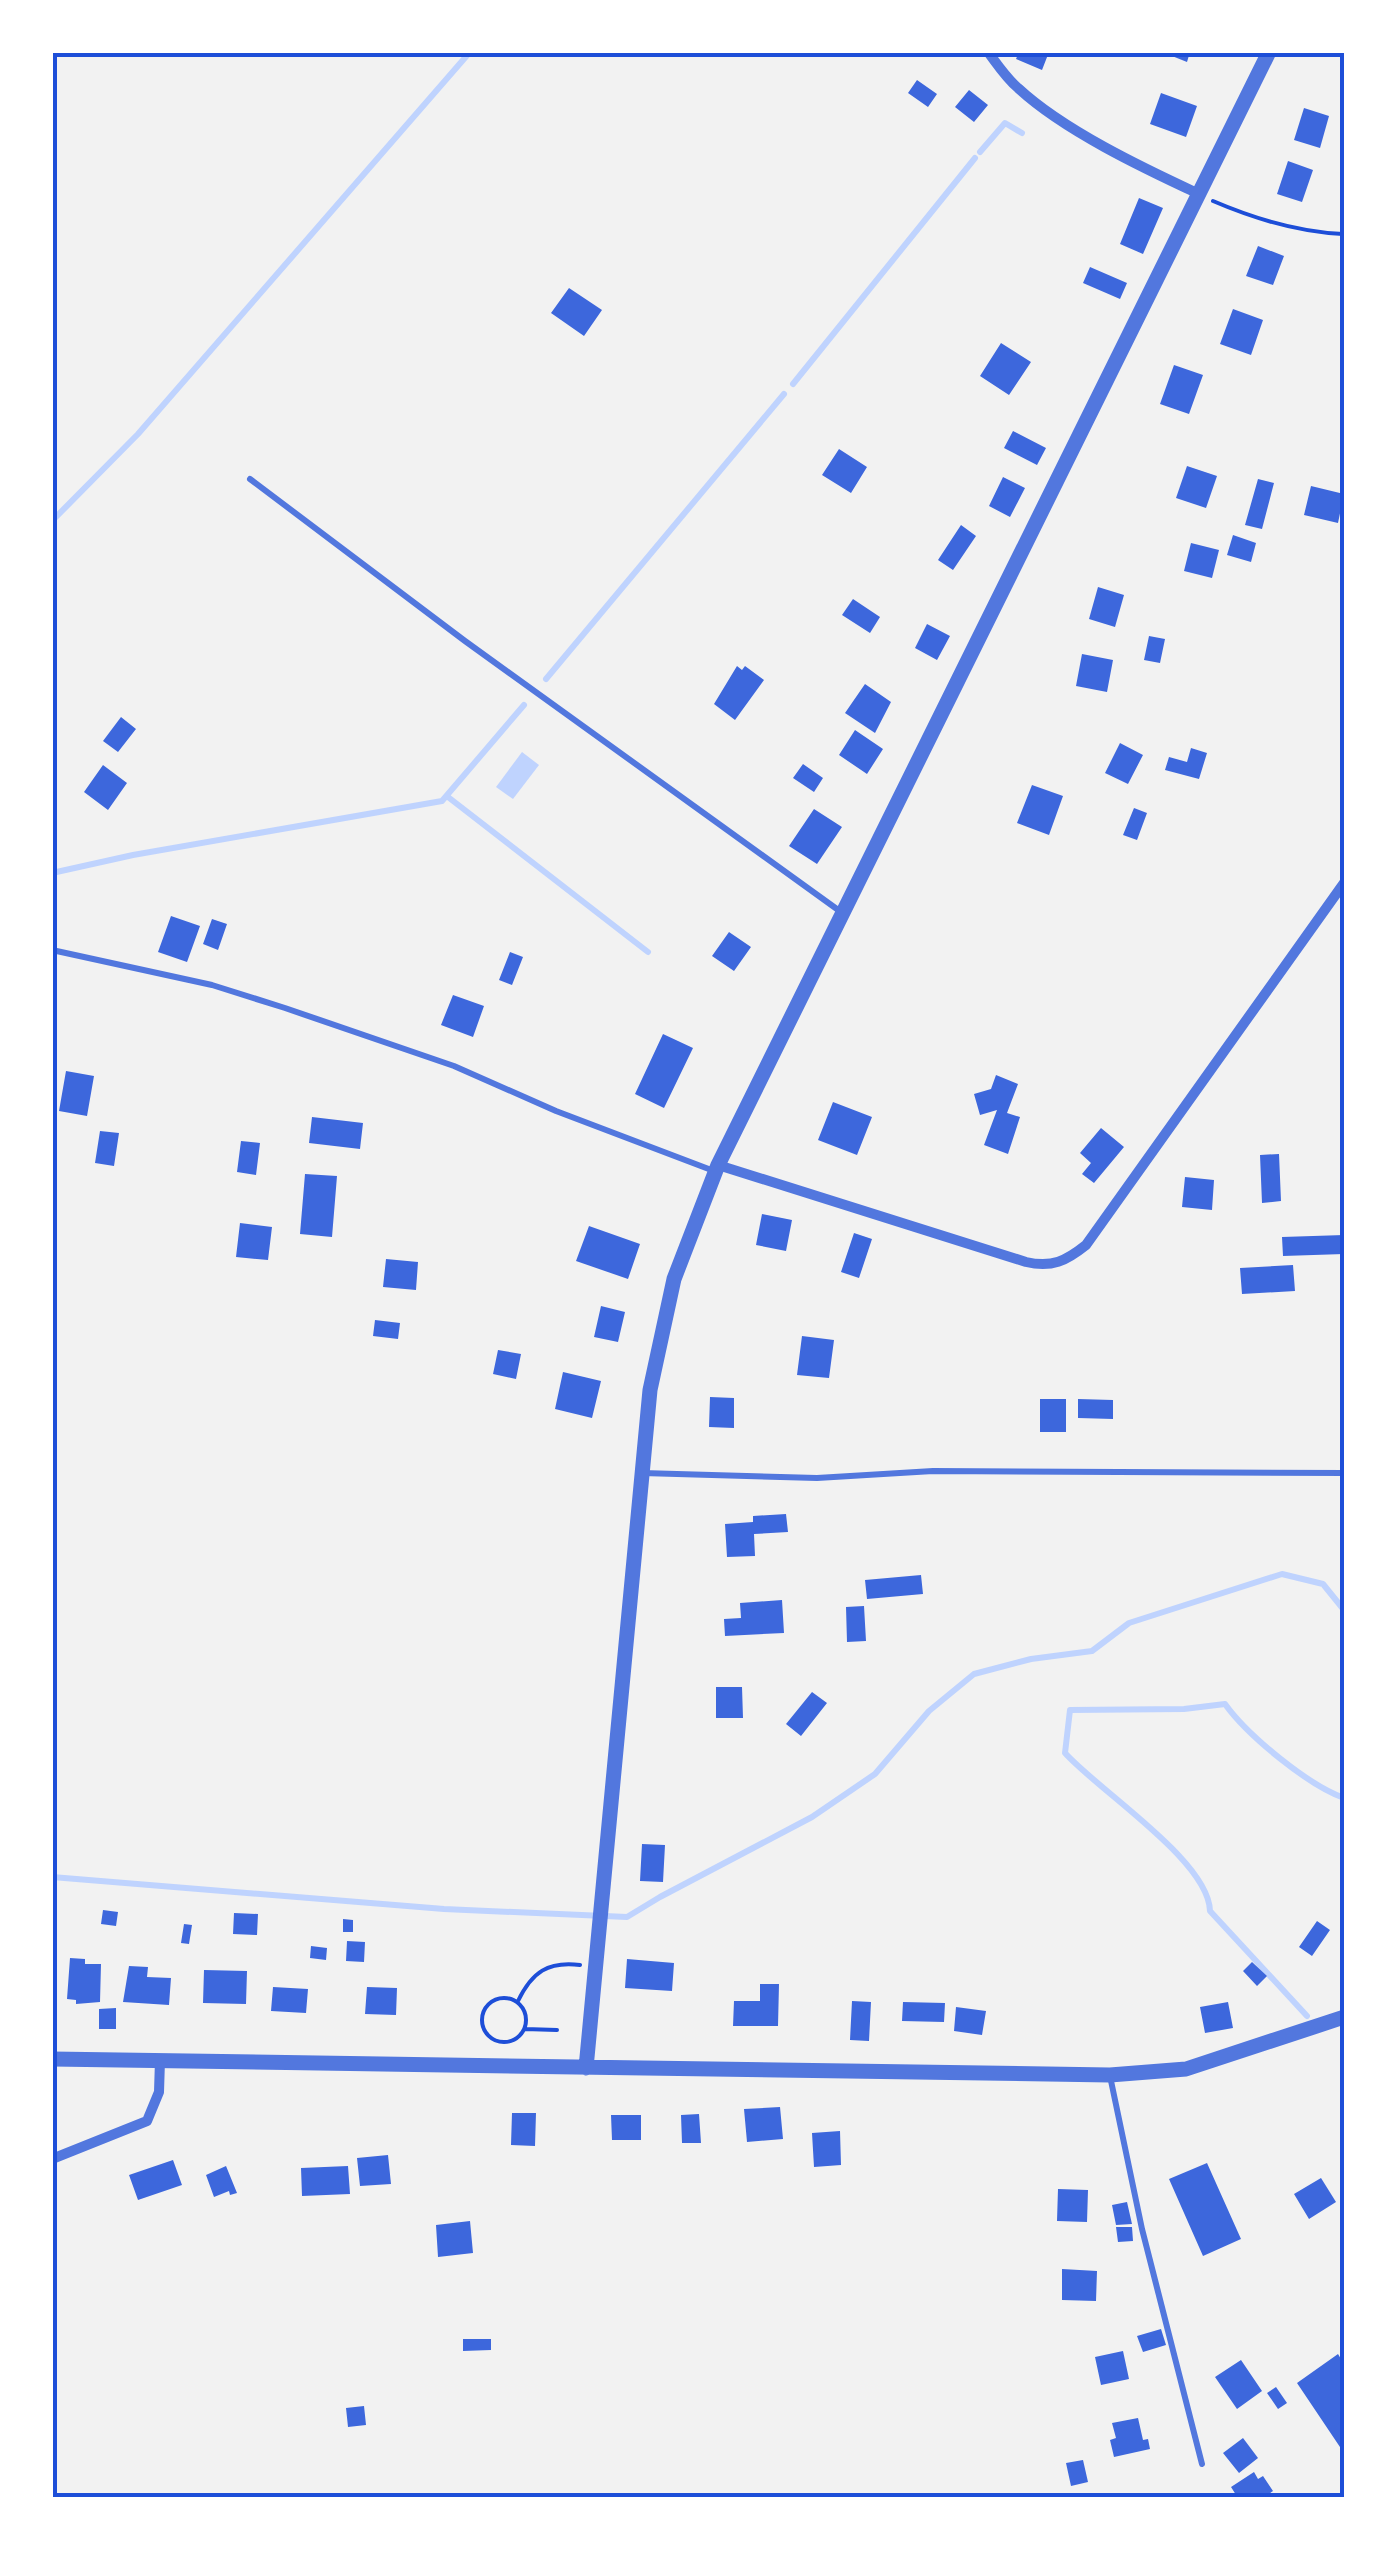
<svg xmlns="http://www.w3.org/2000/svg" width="1397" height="2550" font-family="'Work Sans',sans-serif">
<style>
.water{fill:#bfd3fe}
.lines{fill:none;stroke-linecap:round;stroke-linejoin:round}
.stream{stroke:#bfd3fe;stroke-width:6}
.building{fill:#3d67dc}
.path{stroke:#1d4ed8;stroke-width:4}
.service{stroke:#5277de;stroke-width:6}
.minor{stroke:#5277de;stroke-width:10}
.tertiary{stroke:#5277de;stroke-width:15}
.neatline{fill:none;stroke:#1d4ed8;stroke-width:4}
</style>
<rect width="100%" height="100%" fill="#f2f2f2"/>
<path class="water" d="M522,752L539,765L513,799L496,787Z"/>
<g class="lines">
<path class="stream" d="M980,152L1005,123L1022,133
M793,384L975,158
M52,521L138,434L470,52
M546,679L784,394
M448,797L648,952
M52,873L133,855L442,801L524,705
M52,1877L444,1909L627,1917L660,1897L812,1817L875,1774L929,1711L974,1674L1031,1659L1092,1651L1129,1623L1282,1574L1323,1584L1344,1610
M1307,2016L1210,1911C1209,1861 1099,1791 1065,1753L1070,1710L1184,1709L1225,1704C1248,1736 1308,1785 1344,1798"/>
</g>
<path class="building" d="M1019,52H1049L1042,70L1016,59Z
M1162,52H1190L1187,62Z
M917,80L937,94L928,107L908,93Z
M969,90L988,105L974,122L955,107Z
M1161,93L1197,106L1186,137L1150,124Z
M1304,108L1329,116L1320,148L1294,140Z
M1288,161L1313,170L1302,202L1277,194Z
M1139,198L1163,208L1143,254L1120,244Z
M1258,246L1284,256L1273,285L1246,276Z
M1090,267L1127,283L1120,299L1083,283Z
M569,288L602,310L584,336L551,313Z
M1233,309L1263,320L1251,355L1220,344Z
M1001,343L1031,362L1009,395L980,376Z
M1174,365L1203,375L1189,414L1160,404Z
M1013,431L1046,448L1037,465L1004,448Z
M839,449L867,467L851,493L822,475Z
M1187,466L1217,476L1206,508L1176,498Z
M1003,477L1025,488L1010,517L989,506Z
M1258,479L1274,483L1262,529L1245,525Z
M1311,486L1344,494L1338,523L1304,515Z
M961,525L976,536L953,570L938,560Z
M1233,535L1256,543L1251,562L1227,555Z
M1191,543L1219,550L1212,578L1184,571Z
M1098,587L1124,595L1115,627L1089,619Z
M853,599L880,617L870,633L842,615Z
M927,624L950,636L937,660L915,648Z
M1149,636L1165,639L1160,663L1144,660Z
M1082,654L1113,660L1107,692L1076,686Z
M737,666L742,670L745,666L764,680L735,720L714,704Z
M865,684L891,702L875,733L845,713Z
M121,717L136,729L118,752L103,741Z
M855,730L883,749L867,774L839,755Z
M1120,743L1143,755L1128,784L1105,773Z
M1191,748L1207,753L1199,779L1165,770L1169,757L1187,762Z
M803,764L823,778L814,792L793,778Z
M103,765L127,783L108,810L84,792Z
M1032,785L1063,796L1049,835L1017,823Z
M1134,808L1147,813L1137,840L1123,835Z
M814,809L842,827L817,864L789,846Z
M171,916L200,926L187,962L158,952Z
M212,919L227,924L218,950L203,944Z
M729,932L751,947L734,971L712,956Z
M510,952L523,957L512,985L499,980Z
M453,995L484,1006L473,1037L441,1025Z
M663,1034L693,1048L664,1108L635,1094Z
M66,1071L94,1076L87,1116L59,1111Z
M996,1075L1018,1084L1007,1113L1020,1117L1008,1154L984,1145L997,1110L980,1115L974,1094L991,1089Z
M833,1102L872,1117L857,1155L818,1140Z
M312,1117L363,1123L360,1149L309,1143Z
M1101,1128L1124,1147L1094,1183L1082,1174L1091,1163L1080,1153Z
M100,1131L119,1133L114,1166L95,1163Z
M241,1141L260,1143L256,1175L237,1172Z
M1279,1154L1281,1201L1262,1203L1260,1155Z
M305,1174L337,1176L332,1237L300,1234Z
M1185,1177L1214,1180L1212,1210L1182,1207Z
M762,1214L792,1220L786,1251L756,1245Z
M240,1223L272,1227L268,1260L236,1257Z
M589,1226L640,1244L628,1279L576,1261Z
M854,1233L872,1239L859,1278L841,1272Z
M1344,1235V1254L1283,1256L1282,1237Z
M386,1259L418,1262L416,1290L383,1287Z
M1293,1265L1295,1291L1242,1294L1240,1268Z
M601,1306L625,1312L618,1342L594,1337Z
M375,1320L400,1323L398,1339L373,1336Z
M802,1336L834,1340L829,1378L797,1375Z
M498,1350L521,1354L516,1379L493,1374Z
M563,1372L601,1381L592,1418L555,1409Z
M710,1397L734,1398V1428L709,1427Z
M1040,1399H1066V1432H1040Z
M1078,1399L1113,1400V1419L1078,1418Z
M786,1514L788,1532L754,1534L755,1556L727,1557L725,1524L753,1522V1516Z
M921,1575L923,1594L867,1599L865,1580Z
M782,1600L784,1633L725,1636L724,1619L741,1618L740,1603Z
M864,1606L866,1641L847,1642L846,1607Z
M716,1687H742L743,1718H716Z
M812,1692L827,1703L801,1736L786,1724Z
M642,1844L665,1845L663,1882L640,1881Z
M103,1910L118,1912L116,1926L101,1924Z
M234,1913L258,1914L257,1935L233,1934Z
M343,1919L353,1920V1932H343Z
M1317,1921L1330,1930L1312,1956L1299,1947Z
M184,1924L192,1925L189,1944L181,1943Z
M347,1941L365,1942L364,1962L346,1961Z
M311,1946L327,1948L326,1960L310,1958Z
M70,1958L85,1959V1964H101L100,2002L76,2004V2000L67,1999Z
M627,1959L674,1963L672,1991L625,1988Z
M1252,1962L1267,1976L1257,1986L1243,1971Z
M129,1966L148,1967L147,1977L171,1978L169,2005L123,2002Z
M204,1970L247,1971L246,2004L203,2003Z
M760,1984H779L778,2026H733L734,2001H760Z
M273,1987L308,1989L306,2013L271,2011Z
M367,1987L397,1988L396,2015L365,2014Z
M852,2001L871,2002L869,2041L850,2040Z
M903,2002L945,2003L944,2022L902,2021Z
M1228,2002L1233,2028L1205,2033L1200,2007Z
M956,2007L986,2011L982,2035L954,2031Z
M116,2008V2029H99V2009Z
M780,2107L783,2139L747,2142L744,2109Z
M512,2113H536L535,2146L511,2145Z
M699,2114L701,2143H682L681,2115Z
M611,2115H641V2140H612Z
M840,2131L841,2165L814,2167L812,2133Z
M388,2155L391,2184L360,2186L357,2158Z
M173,2160L182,2185L138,2200L129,2175Z
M1207,2163L1241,2239L1203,2256L1169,2179Z
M226,2166L237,2193L230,2195L229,2191L214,2197L206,2175Z
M348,2166L350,2194L302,2196L301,2168Z
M1321,2178L1336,2202L1309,2219L1294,2194Z
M1058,2189L1088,2190L1087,2222L1057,2221Z
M1127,2202L1132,2224L1116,2225L1112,2205Z
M470,2221L473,2253L438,2257L436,2225Z
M1116,2227H1132L1133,2241L1118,2242Z
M1062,2269L1097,2271L1096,2301L1062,2300Z
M1161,2329L1166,2345L1143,2352L1137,2336Z
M463,2339H491V2350L463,2351Z
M1123,2351L1129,2379L1101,2385L1095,2357Z
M1338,2354L1344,2364V2453L1297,2383Z
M1241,2360L1262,2391L1237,2409L1215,2377Z
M1276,2387L1287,2403L1278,2409L1267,2393Z
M364,2406L366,2425L348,2427L346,2408Z
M1138,2418L1143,2440L1148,2439L1150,2449L1114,2457L1110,2440L1116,2438L1112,2423Z
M1243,2438L1258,2458L1239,2473L1223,2453Z
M1083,2460L1088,2482L1071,2486L1066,2463Z
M1254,2472L1258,2479L1263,2476L1273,2491L1263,2498H1238L1231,2487Z"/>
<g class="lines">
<path class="path" d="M1213,201C1255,219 1298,232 1343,234
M482 2020a22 22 0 1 1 44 0a22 22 0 1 1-44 0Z
M518,2001C532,1972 548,1961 580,1965
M525,2029L557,2030"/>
<path class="service" d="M250,479L465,641L841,912
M52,950L212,985L285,1008L454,1066L556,1111L714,1171
M642,1473L817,1478L933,1471L1344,1473
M1110,2076L1142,2229L1202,2464"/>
<path class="minor" d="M988,52C997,64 1006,78 1018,88C1063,130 1143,168 1199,194
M718,1165L1026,1262C1052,1268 1066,1261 1086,1245L1344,883
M52,2159L147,2121L159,2092L160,2060"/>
<path class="tertiary" d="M52,2059L1110,2075L1186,2069L1344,2017
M586,2068L650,1390L674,1279L718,1165L1269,52"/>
</g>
<rect width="1397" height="2550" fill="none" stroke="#ffffff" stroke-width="110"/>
<rect x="55" y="55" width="1287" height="2440" class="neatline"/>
</svg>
